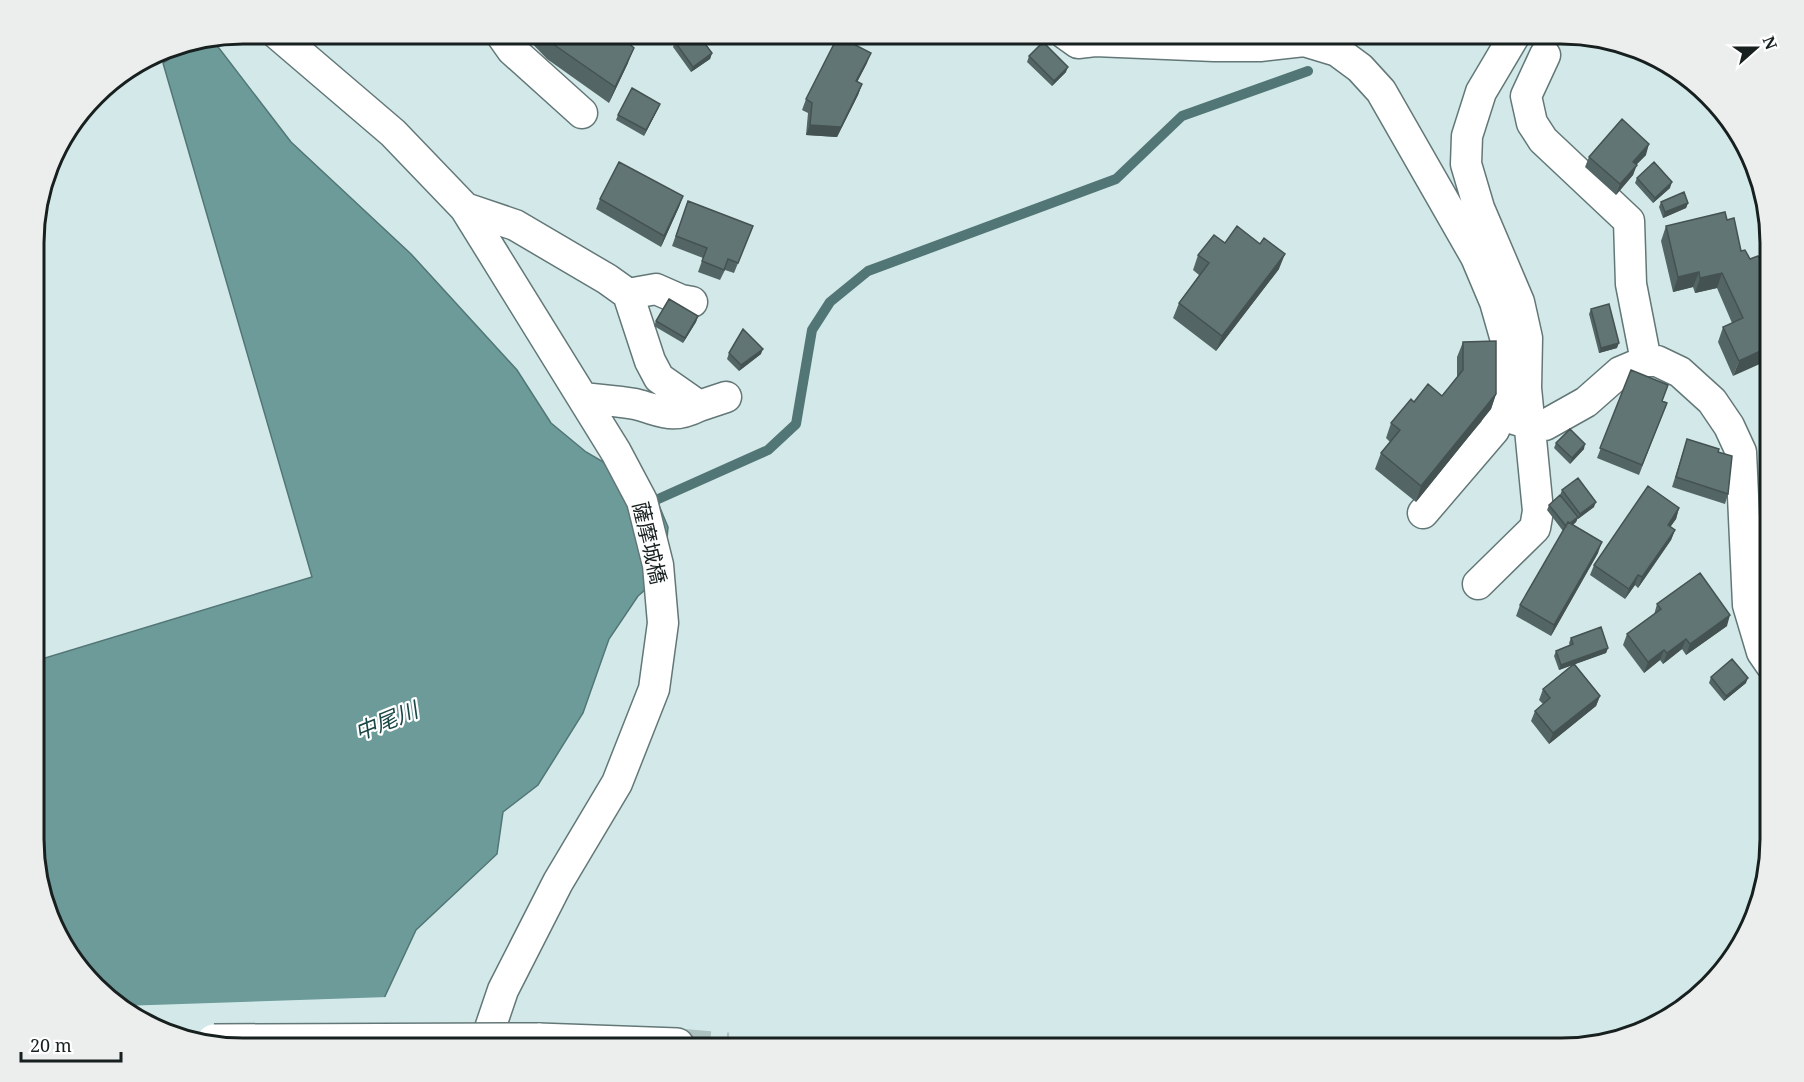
<svg xmlns="http://www.w3.org/2000/svg" width="1804" height="1082" font-family="'Noto Serif','Noto Sans JP',serif">
<style>
.forest{fill:#7fafae}
.water{fill:#6c9b9a;stroke:#527675;stroke-width:1.5}
.pier{fill:#d3e9e9}
.lines{fill:none;stroke-linecap:round;stroke-linejoin:round}
.stream{stroke:#527675;stroke-width:10}
.highway-tunnel{stroke:#adc1c1;stroke-width:33;stroke-dasharray:33 16;stroke-linecap:butt}
.street-casing{stroke:#637777;stroke-width:33}
.highway-casing{stroke:#637777;stroke-width:36}
.street{stroke:#fff;stroke-width:30}
.highway{stroke:#fff;stroke-width:33}
.highway-bridge-casing{stroke:#637777;stroke-width:36;stroke-linecap:butt}
.highway-bridge{stroke:#fff;stroke-width:33}
.wall{fill:#546565}
.shaded-wall{fill:#455252}
.building{fill:#627575;stroke:#455252;stroke-width:1.5}
.labels{text-anchor:middle;stroke-width:4.5;stroke-linejoin:round;paint-order:stroke}
.street-label{font-size:21px;fill:#171f1f;stroke:#fff}
.water-label{font-size:22px;font-style:italic;fill:#1b4747;stroke:#fff}
.rim{fill:none;stroke:#171f1f;stroke-width:3}
</style>
<rect width="100%" height="100%" fill="#d3e9e9"/>
<path class="forest" d="M1529,1044L1582,1046L1575,1049H1469Z"/>
<path class="water" d="M212,39L291,142L411,254L517,370L551,423L586,452L653,491L668,527L665,562L653,583L638,596L609,639L583,713L538,785L503,812L497,854L416,930L372,1024L137,1021L68,956L35,867V661L312,577L163,63L194,43Z"/>
<path class="pier" d="M388,997L375,1025L242,1049L137,1021L122,1006Z"/>
<g class="lines">
<path class="stream" d="M656,500L768,450L796,424L812,330L830,302L868,271L1116,179L1182,116L1308,71"/>
<path class="highway-tunnel" d="M677,1045L728,1049"/>
<defs>
<path id="street" d="M276,33L393,133L465,208L616,452L642,501L658,565L663,623L654,689L617,783L558,882L503,990L483,1049
M500,33L512,50L582,113
M1064,33L1078,43L1095,41L1214,46H1260L1304,41L1337,51L1360,68L1381,91L1476,257L1495,302L1507,344V386L1501,415L1530,424L1545,425L1586,402L1620,372L1646,361H1657L1680,372L1712,401L1729,426L1741,452L1748,605L1762,652L1771,665
M1545,55L1526,96L1532,123L1543,140L1629,221L1631,284L1646,361
M465,208L515,225L607,279L628,294L650,361L659,378L699,406L726,397
M628,294L656,289L681,300L692,302
M583,398C601,400 618,401 635,404C663,411 671,420 699,406
M1423,513L1494,430L1501,415
M1478,584L1535,528L1538,511L1526,388L1527,338L1519,302L1479,208L1466,164L1467,136L1481,92L1516,33"/>
<path id="highway" d="M538,1040L677,1045"/>
</defs>
<use href="#street" class="street-casing"/>
<use href="#highway" class="highway-casing"/>
<use href="#street" class="street"/>
<use href="#highway" class="highway"/>
<defs>
<path id="highway-bridge" d="M214,1041L538,1040"/>
</defs>
<use href="#highway-bridge" class="highway-bridge-casing"/>
<use href="#highway-bridge" class="highway-bridge"/>
</g>
<path class="wall" d="M522,33H630L626,42L628,63L609,103L547,59Z
M675,42L712,53L710,59L691,72L673,47Z
M1029,56L1066,72L1052,86L1027,62Z
M867,63L857,82L862,84L858,95L837,137L806,135L808,113L802,110L806,99Z
M660,104L644,136L616,120L618,115Z
M1646,155L1636,165L1633,175L1616,195L1585,167L1589,157Z
M1637,178L1670,188L1653,203L1635,183Z
M683,196L679,207L661,247L596,209L600,199Z
M688,201L753,226L734,273L725,270L720,280L698,272L703,258L672,246Z
M1661,202L1688,203L1686,208L1663,218L1659,207Z
M1727,220L1741,251L1750,259L1771,284L1733,376L1718,342L1723,327L1732,323L1717,288L1695,293L1693,287L1673,292L1661,241L1666,226Z
M1225,243L1279,269L1216,351L1173,318L1179,303L1199,275L1193,270L1198,255Z
M1591,309L1617,348L1599,353L1589,314Z
M698,316L696,322L683,343L654,326L656,321Z
M1463,342L1496,394L1491,409L1416,502L1375,469L1381,453L1390,442L1386,438L1391,423L1414,402L1442,396L1457,377V357Z
M729,353L761,354L739,371L727,359Z
M1631,370L1662,401L1667,403L1639,475L1597,458Z
M1687,439L1718,452L1728,494L1725,504L1672,487Z
M1556,443L1584,449L1570,464L1554,448Z
M1562,490L1594,507L1578,519V518L1576,522L1573,525L1598,553L1551,636L1516,616L1520,605L1563,531L1547,510L1549,505L1560,495Z
M1679,508L1676,519L1670,527L1675,530L1671,540L1638,588L1635,585L1625,599L1590,575L1594,565Z
M1657,604L1727,626L1686,655L1682,649L1663,664L1660,660L1644,673L1623,645L1627,634L1654,615Z
M1571,638L1608,648L1606,653L1575,664L1600,696L1596,706L1549,744L1531,721L1535,711L1543,704L1539,700L1543,689L1572,665L1559,670L1554,656L1556,651L1570,646L1569,643Z
M1711,677L1746,683L1724,701L1709,683Z"/>
<path class="shaded-wall" d="M628,33H630L627,40L618,55L624,39Z
M634,48L628,63L609,103L615,87Z
M712,53L710,59L691,72L693,67Z
M871,53L867,63L852,92L856,81Z
M1068,67L1066,72L1052,86L1054,81Z
M862,84L858,95L837,137L806,135L810,125Z
M660,104L658,109L644,136L646,130Z
M1649,144L1646,155L1629,172L1633,162Z
M1637,165L1633,175L1616,195L1620,184Z
M1672,182L1670,188L1653,203L1655,198Z
M683,196L679,207L661,247L664,236Z
M1688,203L1686,208L1663,218L1665,212Z
M1285,254L1279,269L1216,351L1222,336Z
M1699,272L1693,287L1673,292L1678,277Z
M1722,273L1717,288L1695,293L1700,278Z
M698,316L696,322L683,343L685,338Z
M1619,343L1617,348L1599,353L1601,348Z
M1771,346V359L1733,376L1739,361Z
M763,349L761,354L739,371L741,365Z
M1496,394L1491,409L1416,502L1421,486Z
M1585,444L1584,449L1570,464L1572,458Z
M1596,502L1594,507L1578,519L1580,514Z
M1679,508L1676,519L1664,536L1668,525Z
M1578,517L1576,522L1564,532L1566,527Z
M1675,530L1671,540L1638,588L1642,577Z
M1602,542L1598,553L1551,636L1554,625Z
M1638,575L1635,585L1625,599L1629,589Z
M1730,615L1727,626L1686,655L1690,644Z
M1686,639L1682,649L1663,664L1667,653Z
M1608,648L1606,653L1559,670L1561,665Z
M1664,650L1660,660L1644,673L1648,662Z
M1748,678L1746,683L1724,701L1726,696Z
M1600,696L1596,706L1549,744L1553,733Z"/>
<path class="building" d="M543,33H628L624,39L634,48L615,87L553,44Z
M687,33H697L712,53L693,67L675,42Z
M838,36L871,53L856,81L862,84L841,127L810,125L812,103L806,99Z
M1043,42L1068,67L1054,81L1029,56Z
M632,88L660,104L646,130L618,115Z
M1622,119L1649,144L1633,162L1637,165L1620,184L1589,157Z
M619,162L683,196L664,236L600,199Z
M1654,162L1672,182L1655,198L1637,178Z
M1684,192L1688,203L1665,212L1661,202Z
M688,201L753,226L738,263L728,259L724,270L702,261L707,248L676,236Z
M1725,212L1727,220L1734,218L1741,251L1745,250L1750,259L1758,256L1771,284V346L1739,361L1723,327L1743,318L1722,273L1700,278L1699,272L1678,277L1666,226Z
M1237,226L1260,244L1264,238L1285,254L1222,336L1179,303L1209,263L1198,255L1214,235L1225,243Z
M669,299L698,316L685,338L656,321Z
M1609,304L1619,343L1601,348L1591,309Z
M743,329L763,349L741,365L729,353Z
M1496,341V394L1421,486L1381,453L1400,430L1391,423L1411,399L1414,402L1428,384L1442,396L1463,370V342Z
M1631,370L1668,385L1662,401L1667,403L1642,465L1600,448Z
M1570,429L1585,444L1572,458L1556,443Z
M1687,439L1719,449L1718,452L1732,456L1728,494L1676,477Z
M1578,478L1596,502L1580,514L1562,490Z
M1648,486L1679,508L1668,525L1675,530L1642,577L1638,575L1629,589L1594,565Z
M1560,495L1578,517L1570,523L1568,522L1566,526L1549,505Z
M1568,522L1602,542L1554,625L1520,605Z
M1700,573L1730,615L1690,644L1686,639L1667,653L1664,650L1648,662L1627,634L1661,609L1657,604Z
M1601,627L1608,648L1561,665L1556,651L1573,644L1571,638Z
M1732,659L1748,678L1726,696L1711,677Z
M1574,664L1600,696L1553,733L1535,711L1550,698L1543,689Z"/>
<g class="labels">
<g class="street-label">
<text transform="translate(649 543) rotate(77)" y="7">薩摩城橋</text>
</g>
<g class="water-label">
<text transform="translate(386 721) rotate(-22)" y="8">中尾川</text>
</g>
</g>
<path d="M0 0H1804V1082H0ZM243 44H1561A199 199 0 0 1 1760 243V839A199 199 0 0 1 1561 1038H243A199 199 0 0 1 44 839V243A199 199 0 0 1 243 44Z" fill="#eceded" fill-rule="evenodd"/>
<path class="rim" d="M243 44H1561A199 199 0 0 1 1760 243V839A199 199 0 0 1 1561 1038H243A199 199 0 0 1 44 839V243A199 199 0 0 1 243 44Z"/>
<g transform="translate(1756 48) rotate(69)" stroke="#ffffff" stroke-width="4.5" paint-order="stroke">
<path d="M0-4.5L10 22L0 15L-10 22Z" fill="#171f1f"/>
<text y="-9" font-size="16" font-weight="bold" text-anchor="middle" fill="#171f1f">N</text>
</g>
<path d="M21 1052v9h100v-9" fill="none" stroke="#171f1f" stroke-width="3"/>
<text x="30" y="1052" font-size="18" fill="#171f1f" stroke="#ffffff" stroke-width="4.5" paint-order="stroke">20 m</text>
</svg>
